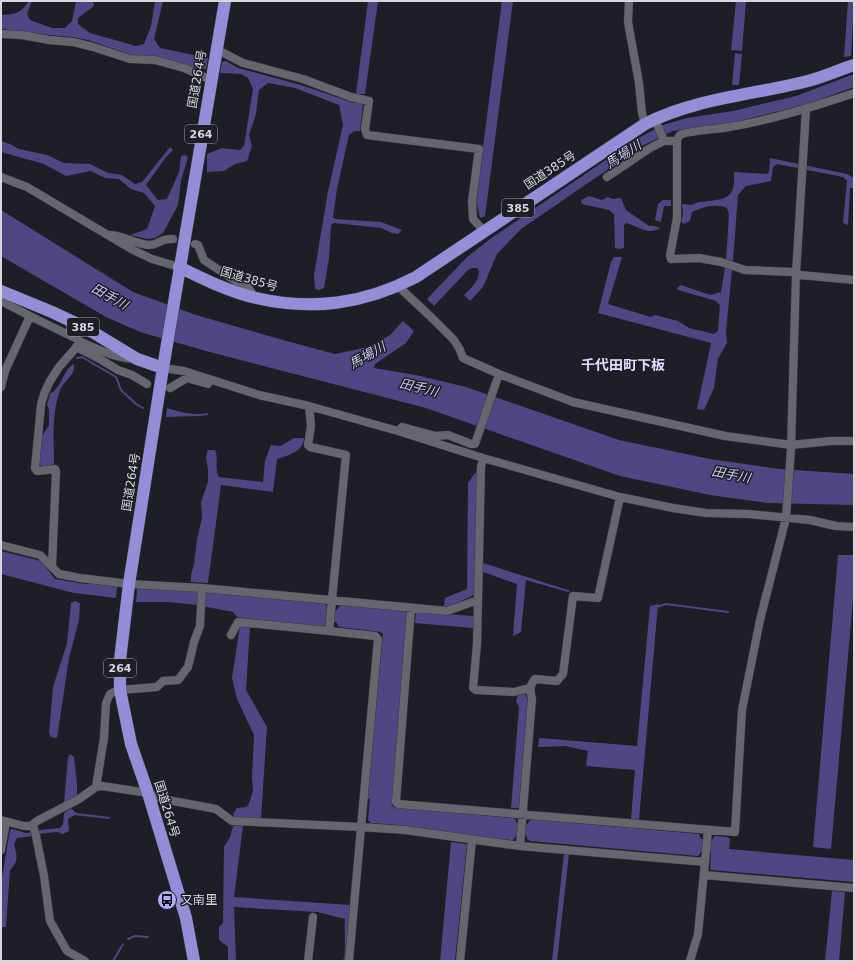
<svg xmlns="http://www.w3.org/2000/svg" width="855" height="962" font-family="'DejaVu Sans','Noto Sans JP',sans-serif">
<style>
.water{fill:#4f4684}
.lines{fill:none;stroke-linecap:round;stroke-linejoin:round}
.stream{stroke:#4f4684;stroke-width:2}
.minor-casing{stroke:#3a3a40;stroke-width:9}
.highway-casing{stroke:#3a3a40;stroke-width:13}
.minor{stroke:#66666f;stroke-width:8}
.highway{stroke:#948dd8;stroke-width:12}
.labels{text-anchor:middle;stroke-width:3;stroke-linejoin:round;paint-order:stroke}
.shield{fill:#1e1e26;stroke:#a0a0a5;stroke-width:1}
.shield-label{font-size:11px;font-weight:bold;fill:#d7d7dc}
.street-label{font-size:12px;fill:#d7d7dc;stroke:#1e1e26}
.poi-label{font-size:12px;fill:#d7d7dc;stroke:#1e1e26;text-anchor:start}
.water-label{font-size:13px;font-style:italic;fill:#cccaf0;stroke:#1e1e26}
.quarter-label{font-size:14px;font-weight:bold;fill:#e2e0fe;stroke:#1e1e26}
</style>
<rect width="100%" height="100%" fill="#1e1e26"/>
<path class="water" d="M29,1H32L27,14L30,20L52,28H65L72,21L76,1H93L94,6L78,18V24L90,33L136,46L144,44L151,26L155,1H163L154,39L160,48L208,58L206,69H199L156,56H134L88,40L71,37L49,35L1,29V15C16,14 20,14 29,1Z
M368,1H378L365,94H356Z
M502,1H513L485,216L480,218L476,200Z
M736,1H746L742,51L731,50Z
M848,1H854L851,56L844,57Z
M735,53L742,54L739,85H732Z
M226,61L238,68L301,85L354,103L359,102L363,104L360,131H354L349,135L337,189L333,217L335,219L381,222L402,230L398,234L392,233L381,228L334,223L331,225L329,258L324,288L319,290L315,289L314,275L328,191L343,125L339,105L295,88L268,83L259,90L256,114L249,135L252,146L247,161L235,164L224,171L207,172V154L222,148L240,150L244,146L253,89L248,78L241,74L220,73L222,62Z
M854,74V87L808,104L731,123L673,131L642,146L521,229L497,254L483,287L470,301L464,295C471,288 479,282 479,271L477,268H472L468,270L434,306L427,299L467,257L493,237L635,140L663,125L687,118L733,111L796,96Z
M1,141L10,144L19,149L47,155L64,163L90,164L108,173L122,175L135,184L142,182L170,147L173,150L166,157L146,185L158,200L167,199L179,172L181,156L185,155L188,157L181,181L178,205L163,233L155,238L147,239L130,235L147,229L155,206L144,193L131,189L119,179L105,178L91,171L66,176L44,164L1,152Z
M770,158L847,174L854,178V188H850L848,225L843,223L847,181L843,177L777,164L773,167L771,181L746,186L738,195L733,261L726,260L729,214L727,208C717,203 702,207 692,212L690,221L684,224L681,222L683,214L682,204C685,204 689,205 691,205C695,204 697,202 700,202C724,199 736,201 734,172L767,174L769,172Z
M589,196L602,200L608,197L613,199L621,198L626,210L649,226H654L660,228C647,236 639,226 626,223L624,225V248L619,249L615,248L614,214L609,210L582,204L581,200Z
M663,200H671V206H664L661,222L655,220L658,204Z
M1,210L133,292L196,315L283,340L335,354L368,347L390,335L403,321L414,331L406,343L375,364L374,368L416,375L466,387L619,440L710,459L780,469L854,474V505L767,503L710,495L620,476L426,408L206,351L140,332L106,317L1,256Z
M614,257H622L608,304L651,317L655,315L678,321L689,328L714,334L718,331L720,305L716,301L678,290L677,288L681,285L710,295L721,292L725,267L732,270L726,332L727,343L718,359L714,388L704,410L697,409L711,343L598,313L611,262Z
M74,364C76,374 65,380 61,388C51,412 54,439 54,464L51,466L43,467L39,464L42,436L49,425V410L47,405L50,394C51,393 53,392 55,390C61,385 65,368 74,364Z
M167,408C180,412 195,416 208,413V415L200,416L166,417Z
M294,438H304C303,452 289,455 277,459L273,492L221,485L208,583L191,582V575L194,564L197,539L202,518L201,502L208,482V471L206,456L208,450H215C219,458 214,468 219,477L263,482L265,461L271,445L281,446Z
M478,472L474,595L448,607L444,606L445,598L467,589L468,483L475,473Z
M1,551L41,561L55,579L85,584H97L117,587L116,598L74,593L1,574Z
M838,555H854V588L831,849L813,847Z
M483,563L571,591L568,592L526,580L521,632L513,636L517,584L483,572Z
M137,589L178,590L316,602L325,604L327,607V609L337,610L340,605H349L404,611L407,613L392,805L393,807L514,818L516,820V823L528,824L529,821L532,819L699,834L701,839L712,840L715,836L727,837L730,839L729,849L854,860V882L711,870L710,867L711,852H700V854L698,856L530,841L527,839V836L516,835L515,838L513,840C465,837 419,825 371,823L368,820L370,799L367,798L383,634L381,632L339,627L336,622L326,621V624L323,626H313L244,618L237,617L233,612L197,605L167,602H136Z
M75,601L80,603L79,620L69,658L57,738L51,737L49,733L53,687L67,643L71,603Z
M658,604L639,820L631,819L635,770L586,766L588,751L565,746L538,747L539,738L637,746L650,606Z
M416,612L473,616V628L415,623Z
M240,626L250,627L246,690L267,727L261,819L235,818L233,814L237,808L247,807L249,803L253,791L252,777L254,735L237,699L232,678Z
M525,693L528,702L519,808H511L519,707L516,701L518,695Z
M70,754L74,757L77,784V796L64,803L68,757Z
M71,808L76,813L110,817L109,819L75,815L68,819L69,831L63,834L57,832L39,834V830L60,828L63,824L64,813Z
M238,825L243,826L234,897L350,905L347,961H341L344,959C346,945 344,933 345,919L317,912L234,907L236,961H228V947L219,940V927L223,923L224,847L230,837L233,826Z
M12,829L26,833L33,832V836L17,838L14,844C17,857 19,860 10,870L6,927H1V883L10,830Z
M451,842L467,844L455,961H440Z
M564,853L569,854L557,961H552Z
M832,891L845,892L839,961H825Z"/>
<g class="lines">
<path class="stream" d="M77,358L82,357L116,377L121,390L136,404L143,408
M656,607L666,604L728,612
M128,939L135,936L148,937
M113,961L123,944"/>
<defs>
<path id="minor" d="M629,1L628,22L639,83L642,113L645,124
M1,34L22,35L49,40L73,42L93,47L130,59L155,60L184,68L211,80
M216,49L243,63L303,79L351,97L369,101L365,129L367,135L479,149L472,201L473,219L484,231
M854,93C813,107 771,120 729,127C719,129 686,131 680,135C678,137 678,139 677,141V218L670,255L671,259L699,258L721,262L745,270L793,272L800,275L854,280
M655,119L664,141
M1,177L27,187L133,250L152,259L179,267
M607,177L650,148L664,141H677
M109,235C123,235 135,244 149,245C156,245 158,242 164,240C167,239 171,239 173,239
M195,244L198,245L204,260L237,282L248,287L255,298
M398,286L433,319L454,340L460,350L463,358L499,374L573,402L725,436L791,445L831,441H854
M1,301L30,316L5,371L1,387
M30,316L77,339L81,342L59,367L50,381L44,394L41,405L35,468L37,471L55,469L56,471L52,566
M81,342C99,350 115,358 135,359
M76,347L98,358L118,370L132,375L147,384
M163,368L184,371L259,395L309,406L398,431L483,458L620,497L673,508L706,513L749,514L810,520L836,526L854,527
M170,388L187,378L208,384
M309,406L311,426L308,445L310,447L346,455L329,631L375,636L378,639L349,961
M400,429L402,427L436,436L448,435L471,444H475L499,374
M483,458L481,467L477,644L473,688L476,690L514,692L529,688
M1,545L40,555L59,574L80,578L129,584L202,588L447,611L478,600
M411,608L396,802L398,804L735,832L742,710L760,620L786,518L791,449L796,274L806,109
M231,635L238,622L329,631
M96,787L104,738L106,703L110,694L114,692L120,690L157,687L163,681L178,680L188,667L194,642L200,626L202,588
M1,820L24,826H31L37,821L79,799L96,787L102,786L148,793L157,798L216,809L232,821L361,827L405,830L520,846L705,862
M31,826L34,829L36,836L44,876L50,921L67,951L85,961
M520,846L532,699C530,690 529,686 535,679L557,681L563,674L573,596L598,598L620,497
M1,850L6,822
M704,875L854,888
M308,961L313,917
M460,961L472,840
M690,961L698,934L708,830"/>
<path id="highway" d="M179,267C204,279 229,292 256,298C313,311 364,304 416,277L645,124C696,98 753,95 808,81C823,77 839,70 854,65
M1,291L52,312L86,328L137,359L163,368
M194,961L186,918L148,793L131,744L120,690V660L129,584L163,368L225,1"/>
</defs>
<use href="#minor" class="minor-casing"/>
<use href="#highway" class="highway-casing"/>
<use href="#minor" class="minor"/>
<use href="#highway" class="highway"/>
</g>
<defs>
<symbol id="bus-disc" viewBox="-11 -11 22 22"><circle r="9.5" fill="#b3adf9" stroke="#1e1e26"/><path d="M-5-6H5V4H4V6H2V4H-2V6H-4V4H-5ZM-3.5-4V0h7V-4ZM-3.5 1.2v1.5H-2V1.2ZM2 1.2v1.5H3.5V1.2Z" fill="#111"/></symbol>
</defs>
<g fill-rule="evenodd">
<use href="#bus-disc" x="156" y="889" width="22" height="22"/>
</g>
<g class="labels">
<g class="shield">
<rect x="185" y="125" width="32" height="18" rx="3"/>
<rect x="502" y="199" width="32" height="18" rx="3"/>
<rect x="67" y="318" width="32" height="18" rx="3"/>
<rect x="104" y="659" width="32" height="18" rx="3"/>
</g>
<g class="shield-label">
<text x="201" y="138">264</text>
<text x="518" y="212">385</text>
<text x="83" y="331">385</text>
<text x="120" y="672">264</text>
</g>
<g class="street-label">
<text transform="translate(197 79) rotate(-80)" y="4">国道264号</text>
<text transform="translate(550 170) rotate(-33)" y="4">国道385号</text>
<text transform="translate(249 279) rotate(16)" y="4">国道385号</text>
<text transform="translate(131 482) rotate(-81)" y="4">国道264号</text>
<text transform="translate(167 809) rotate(73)" y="4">国道264号</text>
</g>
<g class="poi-label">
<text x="181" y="904">又南里</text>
</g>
<g class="water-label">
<text transform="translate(623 154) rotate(-33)" y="5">馬場川</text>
<text transform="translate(110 296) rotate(29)" y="5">田手川</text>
<text transform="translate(367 355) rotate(-30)" y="5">馬場川</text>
<text transform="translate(419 387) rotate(14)" y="5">田手川</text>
<text transform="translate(731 474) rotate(11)" y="5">田手川</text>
</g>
<g class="quarter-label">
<text x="623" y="370">千代田町下板</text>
</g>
</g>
<rect width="855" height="962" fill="none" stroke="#d7d7dc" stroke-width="4"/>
</svg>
